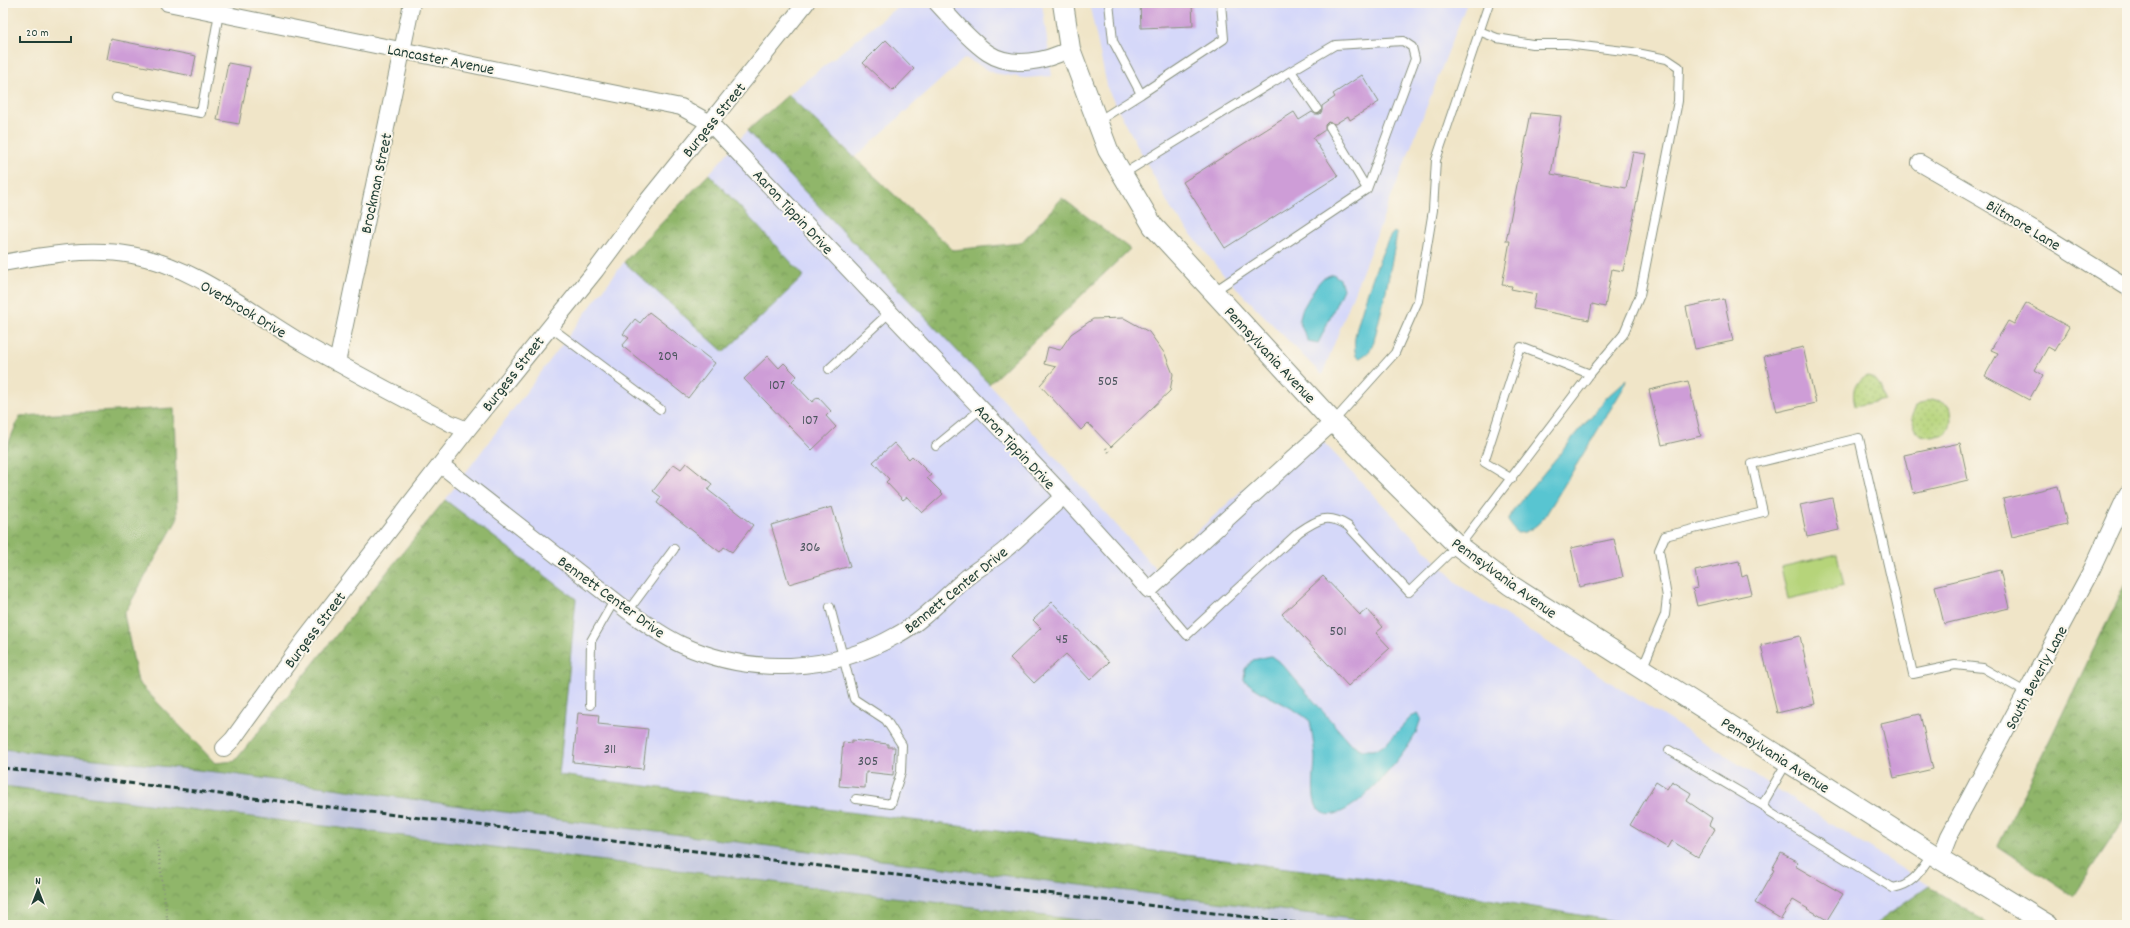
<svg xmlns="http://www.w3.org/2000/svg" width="2130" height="928" font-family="Dekko,sans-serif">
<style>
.built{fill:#d5d8f9}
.industrial{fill:#bdc3de}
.forest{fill:url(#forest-crowns);stroke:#587a4f}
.park{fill:url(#park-dots);stroke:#6a8857}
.pitch{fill:#b6d47a;stroke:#6a8857}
.water{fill:#59c5d1;stroke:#3c8182}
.building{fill:#ce9dd7}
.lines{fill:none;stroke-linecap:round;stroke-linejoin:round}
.service-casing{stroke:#88917e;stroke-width:10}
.minor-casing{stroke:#88917e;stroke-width:18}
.tertiary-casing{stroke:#88917e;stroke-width:22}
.path{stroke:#88917e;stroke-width:2.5;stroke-dasharray:1 3;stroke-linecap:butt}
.service{stroke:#fff;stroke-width:8}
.minor{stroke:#fff;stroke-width:16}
.tertiary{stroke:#fff;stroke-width:20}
.rail{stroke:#1f3d34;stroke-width:3;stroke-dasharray:6 3;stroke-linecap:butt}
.labels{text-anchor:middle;stroke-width:4;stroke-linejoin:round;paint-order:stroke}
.number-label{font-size:14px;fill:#4b555d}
.street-label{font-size:16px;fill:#1f3d34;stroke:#fbf7ec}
</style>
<defs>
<pattern id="forest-crowns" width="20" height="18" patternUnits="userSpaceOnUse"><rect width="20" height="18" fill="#90b66a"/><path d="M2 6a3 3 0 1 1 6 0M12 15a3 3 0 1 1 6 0" fill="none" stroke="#759558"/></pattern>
<pattern id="park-dots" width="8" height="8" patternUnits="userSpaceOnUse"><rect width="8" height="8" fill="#b6d47a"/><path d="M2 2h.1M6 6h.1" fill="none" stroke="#9cb76a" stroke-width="1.8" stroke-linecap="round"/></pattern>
</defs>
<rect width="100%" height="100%" fill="#fbf7ec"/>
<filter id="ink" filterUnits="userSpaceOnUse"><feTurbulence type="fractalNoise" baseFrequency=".025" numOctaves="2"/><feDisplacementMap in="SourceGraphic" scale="8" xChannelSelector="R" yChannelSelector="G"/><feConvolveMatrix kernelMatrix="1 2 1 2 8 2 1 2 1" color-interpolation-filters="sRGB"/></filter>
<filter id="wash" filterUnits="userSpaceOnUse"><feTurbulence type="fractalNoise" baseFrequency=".012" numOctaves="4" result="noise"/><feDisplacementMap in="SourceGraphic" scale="16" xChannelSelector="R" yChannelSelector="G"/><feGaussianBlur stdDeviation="0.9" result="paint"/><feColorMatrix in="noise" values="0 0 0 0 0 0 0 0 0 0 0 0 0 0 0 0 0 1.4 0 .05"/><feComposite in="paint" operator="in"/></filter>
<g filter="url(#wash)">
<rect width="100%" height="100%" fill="#f0e5c8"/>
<path class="built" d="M902,3H1042L1052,76L1024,78L994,73L965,58L855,157L788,95Z
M1089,3H1467L1322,375L1222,273L1171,209L1108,90Z
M747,131L989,384L1156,569L1310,428L1460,586L1929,886L1874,925H1637L1373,879L559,775L576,599L445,500L624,262L724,352L804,276L709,174Z"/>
<path class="industrial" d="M3,749L226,773L554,819L1400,925H1117L3,786Z"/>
<path class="forest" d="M788,95L953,250L1021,243L1062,198L1130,249L989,384L747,131Z
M709,174L804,276L724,352L624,262Z
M174,408L177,520L124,614L138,682L215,763L235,761L445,500L576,599L559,775L1373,879L1637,925H1400L554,819L226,773L3,749V456L20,416Z
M2127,581V815L2073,896L1998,846Z
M3,786L1117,925H3Z
M1929,886L1990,925H1874Z"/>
<path class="park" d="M1867,376C1879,377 1882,390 1884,400L1855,406C1852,393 1853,382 1867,376Z
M1931,399L1940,401L1949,406C1951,416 1953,425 1946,434L1931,437L1920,435L1916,430L1911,417L1916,407Z"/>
<path class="pitch" d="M1837,554L1844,586L1788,599L1781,567Z"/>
<path class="water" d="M1394,232L1397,234L1386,291L1374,341L1369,352L1360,358L1356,356C1354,348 1354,340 1356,332C1359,316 1384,239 1394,232Z
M1333,274L1340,279L1343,289L1321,337L1318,343L1308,341L1299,322L1302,310L1316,286L1323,278Z
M1626,380L1624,387L1544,518C1536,526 1529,533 1517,533L1508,521L1514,509L1607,397Z
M1271,656L1282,664L1349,742L1362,750H1373L1387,743L1411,717L1418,714L1421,718C1419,723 1418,728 1416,733C1407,752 1341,837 1318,809C1310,798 1315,770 1315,757C1314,745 1312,733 1310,721C1290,704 1264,697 1244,680L1245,669L1253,660Z"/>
<g id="blocks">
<path class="building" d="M1140,3H1192L1193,26L1141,28Z
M111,39L196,56L192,76L107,59Z
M886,40L914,69L893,91L863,63Z
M228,63L250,67L239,124L217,120Z
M1362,75L1379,102L1350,120L1348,116L1335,124L1328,122L1325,125V130L1313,138L1338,176L1225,248L1183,182L1294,112L1299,120L1312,112L1315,114H1320L1322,111V106L1335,97L1333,94Z
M1531,113L1561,116L1551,174L1626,188L1633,152L1646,154L1623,271L1612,269L1605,307L1592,304L1589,320L1533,309L1536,294L1511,289L1512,286L1502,285L1510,241H1506Z
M1724,299L1733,341L1695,349L1686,307Z
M2026,303L2069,327L2055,351L2048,347L2035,370L2043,375L2029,400L1985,376L1998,353L1991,350L2008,321L2014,324Z
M649,312L715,363L688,398L622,346L629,338L623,334L635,319L640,323Z
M1124,318L1149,332L1165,354L1173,374L1170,391L1111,447L1088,423L1081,430L1040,385L1056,367L1044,364L1048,347L1060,350L1071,334L1093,319Z
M1803,347L1816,403L1777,412L1764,356Z
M768,356L779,368L784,363L797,376L792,381L812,402L818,397L831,411L826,416L836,427L812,450L744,379Z
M1688,381L1701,436L1662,445L1649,390Z
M894,443L909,459L912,456L931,475L927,478L943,494L922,513L907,497L903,500L886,482L889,479L873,462Z
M1960,443L1968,480L1913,493L1904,455Z
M686,463L712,484L708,490L753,525L732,552L724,547L720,552L657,503L661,497L653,491L674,464L681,469Z
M2058,486L2067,524L2012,537L2003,499Z
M1832,498L1839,530L1807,537L1800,505Z
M832,507L850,566L789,584L771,525Z
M1614,539L1623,577L1579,587L1571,548Z
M1739,561L1742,577L1747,575L1752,594L1697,606L1693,589L1698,588L1695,571Z
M2000,570L2009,608L1944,624L1935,586Z
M1323,576L1360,615L1367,609L1383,627L1376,633L1390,648L1348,686L1282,614Z
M1052,602L1109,662L1090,680L1066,654L1034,683L1010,658L1041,628L1033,620Z
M1800,636L1815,704L1777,713L1761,645Z
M578,713L599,715L598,724L648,729L643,769L573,762Z
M1920,714L1933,769L1894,778L1881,723Z
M852,740L888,744V747H895L893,775L866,772L865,788L839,786L843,742L852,743Z
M1672,781L1691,793L1687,801L1712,818L1709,825L1715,829L1698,857L1672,841L1668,848L1630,825L1656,782L1667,789Z
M1781,853L1798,862L1795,866L1843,894L1827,920L1793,900L1781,919L1755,903L1774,870L1772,869Z"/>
</g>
</g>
<g filter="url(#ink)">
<use href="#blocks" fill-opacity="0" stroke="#88917e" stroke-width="1"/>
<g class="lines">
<defs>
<path id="service" d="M1291,71L1335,45L1403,41L1412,47L1415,59L1367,189
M1141,94L1224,39L1221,3
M116,98L201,113L219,13
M1098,121L1141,94L1113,41L1109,3
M1123,174L1291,71L1317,109
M1213,292L1367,189L1330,127
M549,326L660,409
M829,369L890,312
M1333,422L1395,353L1418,301L1433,210L1436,160L1489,3
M936,446L981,409
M1512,479L1484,462L1521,347L1590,374
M1149,590L1187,635L1299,532C1318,519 1328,513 1348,526L1409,592L1466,537L1590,374L1623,335L1640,295L1678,101L1679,67L1667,59L1632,52L1566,44H1532L1497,38L1479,31
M830,607L854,699L886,720L902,745L901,772L891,804L856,799
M628,611L674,549
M1642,669L1665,615L1667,597L1659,550L1665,536L1763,512L1752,464L1859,438L1913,674L1955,665L1983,668L2027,693
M590,705L591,641L614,601
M1669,750L1764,806
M1787,762L1765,800L1764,806L1769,812L1893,888C1915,884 1920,871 1932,854"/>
<path id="minor" d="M168,3L681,107L710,123L1064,496L1149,590L1333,422
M937,3C953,20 969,40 988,53C1012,69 1047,61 1070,49
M1920,163L2034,229L2127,287
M3,263C45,255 90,247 132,255C197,267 249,312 304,344C352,372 401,397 450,423L467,430
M337,363L412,3
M441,465L628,611C645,623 662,636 682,645C751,676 831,673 897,635C923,621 942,599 964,580C977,568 993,561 1006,549C1026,532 1044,513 1064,496
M224,748L233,739L303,642L467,430L596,270L648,200L806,3
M1940,859L1949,836L2092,569L2127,494"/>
<path id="tertiary" d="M1063,3L1070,49L1108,150L1153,226L1333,422L1457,545L1510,585L1940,859L2048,925"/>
</defs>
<use href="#service" class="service-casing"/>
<use href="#minor" class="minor-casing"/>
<use href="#tertiary" class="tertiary-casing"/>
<path class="path" d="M1106,448L1109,452
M157,840L168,925"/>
<use href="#service" class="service"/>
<use href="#minor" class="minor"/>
<use href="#tertiary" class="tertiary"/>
<path class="rail" d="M3,768L1313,925"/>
</g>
</g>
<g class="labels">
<g class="number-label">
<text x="668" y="360">209</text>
<text x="1108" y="385">505</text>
<text x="777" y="389">107</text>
<text x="810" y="424">107</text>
<text x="810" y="551">306</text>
<text x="1338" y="635">501</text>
<text x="1062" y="643">45</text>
<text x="610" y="753">311</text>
<text x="868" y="765">305</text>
</g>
<g class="street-label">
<text transform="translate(441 58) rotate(11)" y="6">Lancaster Avenue</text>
<text transform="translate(713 119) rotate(-51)" y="6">Burgess Street</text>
<text transform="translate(375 183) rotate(-78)" y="6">Brockman Street</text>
<text transform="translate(794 211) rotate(47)" y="6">Aaron Tippin Drive</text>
<text transform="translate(2024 224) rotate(31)" y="6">Biltmore Lane</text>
<text transform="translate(244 308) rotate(31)" y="6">Overbrook Drive</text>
<text transform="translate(1271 354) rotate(47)" y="6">Pennsylvania Avenue</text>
<text transform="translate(512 373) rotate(-52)" y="6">Burgess Street</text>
<text transform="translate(1016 446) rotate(47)" y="6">Aaron Tippin Drive</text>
<text transform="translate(1505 577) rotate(36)" y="6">Pennsylvania Avenue</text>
<text transform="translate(955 589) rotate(-39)" y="6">Bennett Center Drive</text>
<text transform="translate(612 596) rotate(36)" y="6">Bennett Center Drive</text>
<text transform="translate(314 629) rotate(-53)" y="6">Burgess Street</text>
<text transform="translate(2035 677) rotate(-62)" y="6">South Beverly Lane</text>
<text transform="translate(1776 754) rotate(33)" y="6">Pennsylvania Avenue</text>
</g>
</g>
<rect width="2130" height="928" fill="none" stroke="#fbf7ec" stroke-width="16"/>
<g transform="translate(38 890)" stroke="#fbf7ec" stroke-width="3" paint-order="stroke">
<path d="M0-3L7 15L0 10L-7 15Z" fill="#1f3d34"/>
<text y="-6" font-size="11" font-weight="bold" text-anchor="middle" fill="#1f3d34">N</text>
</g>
<path d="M20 36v6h51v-6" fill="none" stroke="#1f3d34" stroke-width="2"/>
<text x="26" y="36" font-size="12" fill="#1f3d34" stroke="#fbf7ec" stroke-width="3" paint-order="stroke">20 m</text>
</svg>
